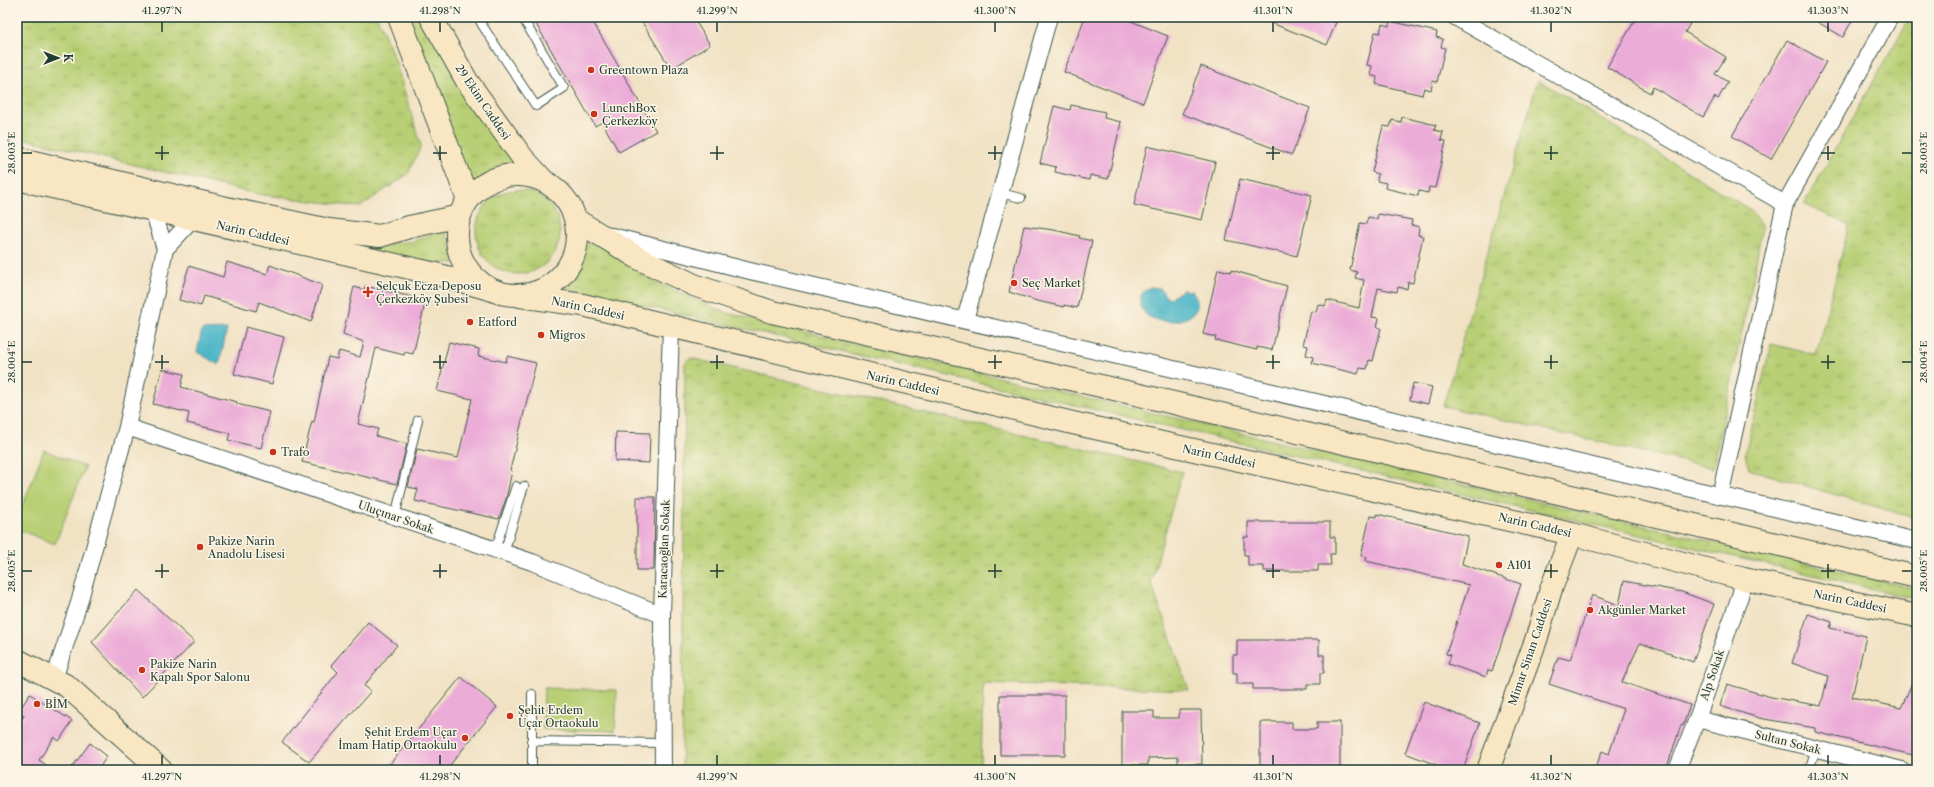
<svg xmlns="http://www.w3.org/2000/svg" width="1934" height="787" font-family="'Libre Caslon Text',serif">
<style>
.grass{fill:url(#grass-tufts);stroke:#6c8654}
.pitch{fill:#b8cf74;stroke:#6c8654}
.water{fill:#4ab5c7;stroke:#34797e}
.building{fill:#ecacd8}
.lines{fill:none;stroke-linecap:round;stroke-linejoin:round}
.lane-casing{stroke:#3e564a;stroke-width:10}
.street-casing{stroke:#3e564a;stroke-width:18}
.secondary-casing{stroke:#3e564a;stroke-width:24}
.lane{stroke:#fff;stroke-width:8}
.street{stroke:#fff;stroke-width:16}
.secondary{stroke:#f9e7c3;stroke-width:22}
.ticks{fill:none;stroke:#1f3d34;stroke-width:1.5}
.poi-dot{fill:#c8321e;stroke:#fcf5e5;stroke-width:1.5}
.labels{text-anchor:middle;stroke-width:3;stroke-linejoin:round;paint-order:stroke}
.poi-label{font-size:11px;fill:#1f3d34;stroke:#fcf5e5;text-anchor:start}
.street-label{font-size:11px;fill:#1f3d34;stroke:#fcf5e5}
.neatline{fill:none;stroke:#1f3d34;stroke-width:1.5}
.ticks-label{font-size:10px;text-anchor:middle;fill:#1f3d34}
</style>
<defs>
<pattern id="grass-tufts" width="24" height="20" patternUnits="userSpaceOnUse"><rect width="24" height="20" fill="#b8cf74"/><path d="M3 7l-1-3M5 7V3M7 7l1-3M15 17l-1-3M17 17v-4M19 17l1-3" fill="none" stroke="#95a960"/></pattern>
</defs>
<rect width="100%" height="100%" fill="#fcf5e5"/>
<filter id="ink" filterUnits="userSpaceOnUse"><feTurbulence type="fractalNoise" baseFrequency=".025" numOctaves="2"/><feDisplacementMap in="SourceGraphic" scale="8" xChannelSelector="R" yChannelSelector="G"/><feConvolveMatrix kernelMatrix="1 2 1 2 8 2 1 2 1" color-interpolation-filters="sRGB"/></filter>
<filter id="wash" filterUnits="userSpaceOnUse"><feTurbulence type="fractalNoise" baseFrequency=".012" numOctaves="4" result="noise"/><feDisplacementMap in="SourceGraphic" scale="16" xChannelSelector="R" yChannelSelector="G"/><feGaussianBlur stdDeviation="0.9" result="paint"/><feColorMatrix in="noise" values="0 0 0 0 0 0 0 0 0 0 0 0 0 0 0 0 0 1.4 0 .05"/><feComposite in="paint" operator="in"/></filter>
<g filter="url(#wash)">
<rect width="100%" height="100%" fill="#f1e2c4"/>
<path class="grass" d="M17,17H377L395,60L421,146L408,174L360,207L257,194L17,137Z
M403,17H425L524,170L494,174L470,190Z
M1910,17H1917V519L1749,469L1745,454L1771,344L1816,355L1849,225L1804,204Z
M1538,80L1752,211L1762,226L1754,275L1713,468L1443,406Z
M17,167L384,244L414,241L445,229L455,263H439L392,257Z
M476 232a42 42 0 1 1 84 0a42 42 0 1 1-84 0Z
M589,241H594L657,283L727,313L993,376L1917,589V599L567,288L566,282L577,268Z
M690,358L1182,472L1151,583L1189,690L983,683L981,770H682L685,363Z"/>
<path class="pitch" d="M44,450L85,467L55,544L17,529V520Z
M544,688L617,690L615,731L543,729Z"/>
<path class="water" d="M1150,287L1160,288L1166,297L1171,298L1183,290L1192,291C1218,325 1141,333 1140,302C1140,295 1144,290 1150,287Z
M227,329L219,365L197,352L202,330Z"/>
<g id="blocks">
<path class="building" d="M532,17H590L656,131L619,152L602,122L595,126Z
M639,17H693L710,45L671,69Z
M1085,17H1121L1168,36L1143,103L1064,72Z
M1256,17H1338L1327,45Z
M1637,17H1694L1685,32L1726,57L1715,74L1728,82L1718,99L1715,97L1703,117L1653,87L1650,93L1607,67Z
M1809,17H1854L1843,37Z
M1390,21L1437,32L1436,37L1443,39L1441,47L1445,48L1437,82L1433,81L1431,90L1424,88L1422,95L1376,84L1377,77L1370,75L1372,66L1367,65L1375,32L1380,33L1382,24L1389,26Z
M1787,40L1826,62L1771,159L1732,136Z
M1201,66L1310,108L1292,155L1182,114Z
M1071,105L1105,112L1104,118L1121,122L1108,179L1090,175L1089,180L1055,172L1056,167L1040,163L1054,106L1070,110Z
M1402,117L1436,125L1434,130L1443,132L1441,140L1446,141L1435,188L1429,187L1428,193L1419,191L1418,196L1385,188L1386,183L1377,181L1378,174L1372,172L1383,126L1390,127L1392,120L1401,122Z
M1147,146L1215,162L1202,220L1134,205Z
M1240,179L1312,195L1297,256L1226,240Z
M1378,214L1412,220L1411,225L1419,227L1418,235L1423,236L1413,283L1408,282L1407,289L1398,287L1397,292L1378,288L1372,317L1379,318L1377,327L1381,328L1373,361L1369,360L1367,369L1360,368L1358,374L1312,363L1313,357L1306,355L1308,346L1303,345L1311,311L1316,312L1318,304L1325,306L1327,300L1359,308L1364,280L1355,278L1357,272L1350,270L1360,223L1366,224L1368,217L1377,219Z
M1024,226L1054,230L1080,236L1079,238L1092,241L1077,308L1064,305V307L1037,301L1009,292Z
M227,262L267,274L270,265L322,285L311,322L259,302L256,311L204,296L201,306L179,300L189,266L223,277Z
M1218,269L1231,272V270L1287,286L1272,350L1257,347V350L1240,346L1215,340L1216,337L1203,334Z
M365,286L417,298V302L425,304L413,354L405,352L404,355L376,348L358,424L378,429L376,436L407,444L397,484L302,462L312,421L314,422L328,357L337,359L339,351L360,357L364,342L343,334L354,287L364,290Z
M246,327L284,337L272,384L234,374Z
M449,342L479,349L478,356L506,362L507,356L536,363L510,470L512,471L506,499L499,519L415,501L418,489L408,487L417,449L458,458L472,399L437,391Z
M162,369L184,374L181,387L237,402V404L270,412L261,448L228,440L230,433L187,423L189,413L153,404Z
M1413,383L1432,387L1428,404L1410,400Z
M616,432L650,433L649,463L615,461Z
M637,497H655L654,570H637Z
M1377,514L1468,536L1462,564L1521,584L1492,671L1488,670L1486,677L1448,664L1451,655L1446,654L1469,585L1366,561L1367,557L1361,556L1370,516L1377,517Z
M1248,522H1330V537H1335V554H1330L1331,565H1318V571H1264V566H1248V555H1244V537H1248Z
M1624,581L1682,592L1714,604L1693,662L1640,643L1622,682L1690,705L1683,726L1681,725L1666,770H1595L1602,751L1609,754L1624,709L1549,684L1558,657L1570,660L1592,595L1619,605Z
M138,590L194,642L142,697L92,642Z
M1808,614L1832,622L1830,628L1866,636L1852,697L1901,708L1917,672V756L1815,732V728L1759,718L1720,706L1727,684L1771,697L1821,706L1828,676L1792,663Z
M368,622L397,645L364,686L371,691L309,762L282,742L338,672L331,665Z
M1237,640H1319V655H1324V673H1320V684H1307V689H1253V684H1237V673H1233V655H1237Z
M461,677L497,707L446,770H385Z
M30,694L72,721L59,741L54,737L39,760L53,770H17V726L24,716L18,712Z
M1000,695H1065V755H1000Z
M1424,702L1480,723L1463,770H1450L1405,753Z
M1179,710H1201L1202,764L1178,765V757L1148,758V765H1122V711H1154V718H1179Z
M1260,722H1292V729H1317V722H1340V770H1260Z
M90,743L107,756L98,770H70Z"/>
</g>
</g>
<g filter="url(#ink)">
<use href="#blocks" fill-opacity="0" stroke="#3e564a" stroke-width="1"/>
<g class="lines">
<defs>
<path id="lane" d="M478,17L482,25L536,106L564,88L522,17
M1000,193L1021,198
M395,517L418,420
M495,550L516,486
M504,553L524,486
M531,741L662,743
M532,770V694
M1809,770L1816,749"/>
<path id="street" d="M1455,17L1785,204
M153,210L165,249
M612,236L750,271L1917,541
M965,320L1049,17
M127,427L532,562L662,615
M1720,496L1785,204L1890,17
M54,679L79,603L127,427L165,249L193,219
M1697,719L1902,770
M663,770L662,615L671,327
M1677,770L1697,719L1740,596L1744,579"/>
<path id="secondary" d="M399,17L468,200
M431,17L467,81L522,157L544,181
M17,158L222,207L329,230L380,236L409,227L460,216
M457 235a60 60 0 1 1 120 0a60 60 0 1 1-120 0Z
M17,179L436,274L489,289
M576,220L640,259L694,285L772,312L1114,389L1917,577
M520,296L583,305L1077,424L1572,534L1744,579L1917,616
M17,660L67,686L161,770
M1488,770L1536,640L1551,589L1572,534"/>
</defs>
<use href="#lane" class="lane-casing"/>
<use href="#street" class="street-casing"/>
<use href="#secondary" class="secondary-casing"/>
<use href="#lane" class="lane"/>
<use href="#street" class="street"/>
<use href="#secondary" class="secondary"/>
</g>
</g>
<path class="ticks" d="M162,22V32M440,22V32M717,22V32M995,22V32M1273,22V32M1551,22V32M1828,22V32M162,146V160M440,146V160M717,146V160M995,146V160M1273,146V160M1551,146V160M1828,146V160M22,153H32M155,153H169M433,153H447M710,153H724M988,153H1002M1266,153H1280M1544,153H1558M1821,153H1835M1902,153H1912M162,355V369M440,355V369M717,355V369M995,355V369M1273,355V369M1551,355V369M1828,355V369M22,362H32M155,362H169M433,362H447M710,362H724M988,362H1002M1266,362H1280M1544,362H1558M1821,362H1835M1902,362H1912M162,564V578M440,564V578M717,564V578M995,564V578M1273,564V578M1551,564V578M1828,564V578M22,571H32M155,571H169M433,571H447M710,571H724M988,571H1002M1266,571H1280M1544,571H1558M1821,571H1835M1902,571H1912M162,755V765M440,755V765M717,755V765M995,755V765M1273,755V765M1551,755V765M1828,755V765"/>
<g class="poi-dot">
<circle cx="591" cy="70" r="4"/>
<circle cx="594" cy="114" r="4"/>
<circle cx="1014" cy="283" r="4"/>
<path d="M366 286h4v4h4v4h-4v4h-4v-4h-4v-4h4z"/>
<circle cx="470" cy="322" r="4"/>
<circle cx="541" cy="335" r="4"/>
<circle cx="273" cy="452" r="4"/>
<circle cx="200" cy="547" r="4"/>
<circle cx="1499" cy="565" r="4"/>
<circle cx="1590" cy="610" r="4"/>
<circle cx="142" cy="670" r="4"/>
<circle cx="37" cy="704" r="4"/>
<circle cx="510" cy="716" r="4"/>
<circle cx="465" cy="738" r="4"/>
</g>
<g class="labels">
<g class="poi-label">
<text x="599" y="74">Greentown Plaza</text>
<text x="602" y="112">LunchBox<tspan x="602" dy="13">Çerkezköy</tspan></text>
<text x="1022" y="287">Seç Market</text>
<text x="376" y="290">Selçuk Ecza Deposu<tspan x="376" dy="13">Çerkezköy Şubesi</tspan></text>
<text x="478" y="326">Eatford</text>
<text x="549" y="339">Migros</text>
<text x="281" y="456">Trafo</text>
<text x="208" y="545">Pakize Narin<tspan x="208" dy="13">Anadolu Lisesi</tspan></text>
<text x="1507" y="569">A101</text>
<text x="1598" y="614">Akgünler Market</text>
<text x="150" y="668">Pakize Narin<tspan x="150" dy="13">Kapalı Spor Salonu</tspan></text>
<text x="45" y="708">BİM</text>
<text x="518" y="714">Şehit Erdem<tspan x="518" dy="13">Uçar Ortaokulu</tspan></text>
<text x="457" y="736" text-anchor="end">Şehit Erdem Uçar<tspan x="457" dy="13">İmam Hatip Ortaokulu</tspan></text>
</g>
<g class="street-label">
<text transform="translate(483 102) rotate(56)" y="4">29 Ekim Caddesi</text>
<text transform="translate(253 233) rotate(13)" y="4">Narin Caddesi</text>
<text transform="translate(588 308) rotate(12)" y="4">Narin Caddesi</text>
<text transform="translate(903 383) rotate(13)" y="4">Narin Caddesi</text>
<text transform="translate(1219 456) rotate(12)" y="4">Narin Caddesi</text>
<text transform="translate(396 517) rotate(19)" y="4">Uluçınar Sokak</text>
<text transform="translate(1535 525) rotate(13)" y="4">Narin Caddesi</text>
<text transform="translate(664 549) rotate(-88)" y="4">Karacaoğlan Sokak</text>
<text transform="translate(1850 601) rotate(12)" y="4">Narin Caddesi</text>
<text transform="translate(1530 652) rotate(-71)" y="4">Mimar Sinan Caddesi</text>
<text transform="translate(1712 675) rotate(-71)" y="4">Alp Sokak</text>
<text transform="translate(1788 742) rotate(14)" y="4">Sultan Sokak</text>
</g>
</g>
<rect width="1934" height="787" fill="none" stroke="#fcf5e5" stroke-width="44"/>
<g transform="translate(58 58) rotate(90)" stroke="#fcf5e5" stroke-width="3" paint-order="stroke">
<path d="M0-3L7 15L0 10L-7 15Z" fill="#1f3d34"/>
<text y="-6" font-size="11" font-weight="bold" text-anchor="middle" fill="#1f3d34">K</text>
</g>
<rect x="22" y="22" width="1890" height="743" class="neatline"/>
<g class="ticks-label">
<text x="162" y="14">41.297°N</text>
<text x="440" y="14">41.298°N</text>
<text x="717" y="14">41.299°N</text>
<text x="995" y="14">41.300°N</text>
<text x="1273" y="14">41.301°N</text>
<text x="1551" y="14">41.302°N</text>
<text x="1828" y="14">41.303°N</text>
<text transform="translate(1923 153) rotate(-90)" y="4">28.003°E</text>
<text transform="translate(11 153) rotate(-90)" y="4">28.003°E</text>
<text transform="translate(1923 362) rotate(-90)" y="4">28.004°E</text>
<text transform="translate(11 362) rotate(-90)" y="4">28.004°E</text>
<text transform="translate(1923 571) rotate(-90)" y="4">28.005°E</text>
<text transform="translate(11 571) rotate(-90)" y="4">28.005°E</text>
<text x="162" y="780">41.297°N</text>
<text x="440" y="780">41.298°N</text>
<text x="717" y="780">41.299°N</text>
<text x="995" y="780">41.300°N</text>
<text x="1273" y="780">41.301°N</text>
<text x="1551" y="780">41.302°N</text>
<text x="1828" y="780">41.303°N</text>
</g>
</svg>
